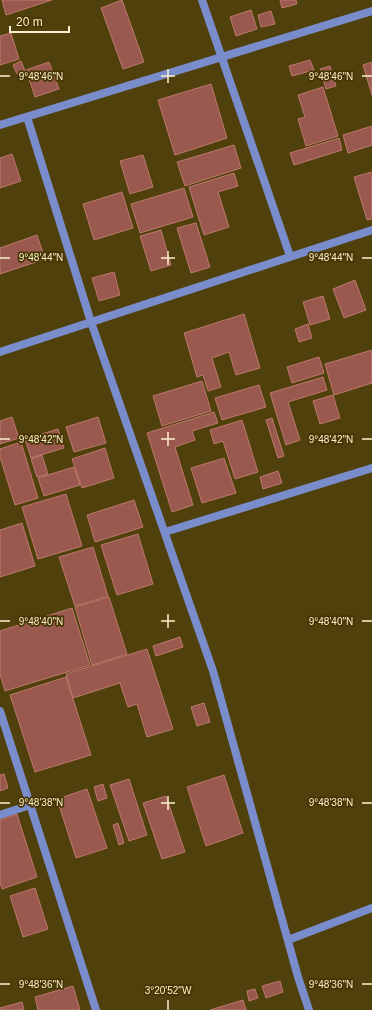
<svg xmlns="http://www.w3.org/2000/svg" width="372" height="1010" font-family="Arial,sans-serif">
<style>
.building{fill:#9a594e;stroke:#bd786d}
.lines{fill:none;stroke-linecap:round;stroke-linejoin:round}
.minor{stroke:#798dcc;stroke-width:8}
.ticks{fill:none;stroke:#fdf0d0;stroke-width:1.5}
.ticks-label{font-size:10px;text-anchor:middle;fill:#fdf0d0;stroke:#463500;stroke-width:3.5;stroke-linejoin:round;paint-order:stroke}
</style>
<rect width="100%" height="100%" fill="#50400b"/>
<path class="building" d="M2,0H52L6,15Z
M122,0L144,62L123,69L101,8Z
M280,0H296L297,4L282,8Z
M251,10L257,29L236,36L230,17Z
M271,11L275,24L261,27L258,15Z
M11,33L19,59L0,65V36Z
M310,60L314,70L292,76L289,66Z
M21,61L25,71L17,74L13,65Z
M49,62L59,89L35,97L26,70Z
M372,62V95L363,65Z
M330,66L336,86L326,89L320,69Z
M211,84L227,138L175,155L158,100Z
M323,87L338,136L306,146L298,119L305,117L298,95Z
M372,126V145L348,153L343,135Z
M339,138L342,150L294,165L290,153Z
M234,145L241,168L185,186L177,162Z
M12,154L21,181L0,188V158Z
M143,155L153,187L130,194L120,161Z
M372,172V219L367,220L354,177Z
M234,173L238,186L218,192L229,227L204,235L189,187Z
M184,188L193,217L140,233L131,204Z
M122,192L133,228L94,240L83,204Z
M196,223L210,267L191,273L177,228Z
M161,230L171,265L151,271L140,236Z
M37,235L45,259L0,274V248Z
M114,272L120,295L99,301L92,278Z
M355,280L366,310L344,318L333,289Z
M323,296L330,319L310,325L303,302Z
M244,314L260,368L236,375L229,352L212,358L221,387L208,391L203,375L197,377L184,333Z
M308,324L312,338L299,342L295,329Z
M372,350V383L334,395L325,364Z
M319,357L324,373L292,383L287,367Z
M323,377L327,390L288,402L300,440L286,445L270,393Z
M202,381L211,411L162,426L153,396Z
M259,385L266,407L222,420L215,398Z
M333,395L340,418L320,424L313,401Z
M214,412L218,423L192,431L195,440L175,447L193,505L172,512L147,433Z
M12,417L19,438L0,444V421Z
M98,417L106,443L74,452L66,427Z
M272,418L284,456L278,458L266,420Z
M242,420L258,472L235,479L223,441L214,444L210,430Z
M58,429L64,448L31,458L25,439Z
M21,442L38,498L15,505L0,457V449Z
M105,448L114,478L82,488L72,459Z
M42,455L48,474L37,477L31,459Z
M224,458L236,493L202,503L191,468Z
M74,467L80,485L44,496L38,478Z
M278,471L282,483L263,489L260,477Z
M66,494L82,546L38,559L22,507Z
M134,500L143,527L95,542L87,515Z
M22,523L35,566L0,577V530Z
M138,534L153,584L117,595L101,545Z
M93,547L108,596L75,606L59,557Z
M109,597L127,654L92,665L75,607Z
M72,608L90,665L5,691L0,674V631Z
M180,637L183,647L156,656L153,646Z
M147,649L173,729L147,737L137,704L128,707L120,683L73,698L66,674Z
M66,677L91,755L35,772L10,695Z
M204,703L210,722L197,726L191,707Z
M4,774L8,788L0,791V775Z
M224,775L243,833L206,846L187,787Z
M129,779L147,835L129,841L110,785Z
M103,784L107,798L98,801L94,787Z
M87,789L107,848L76,858L57,799Z
M166,796L185,852L162,859L143,803Z
M17,814L37,877L2,889L0,883V820Z
M118,823L124,843L119,845L113,825Z
M35,888L48,929L23,937L10,896Z
M280,981L283,992L266,998L262,986Z
M73,986L80,1010H38L35,997Z
M255,989L258,998L249,1001L247,991Z
M243,1000L246,1010H210Z
M22,1002L24,1010H0V1008Z"/>
<g class="lines">
<path class="minor" d="M202,0L290,256
M27,117L91,322L213,671L298,977L309,1010
M0,125L372,11
M0,352L372,230
M165,532L372,468
M0,711L96,1010
M0,815L30,805
M288,940L372,908"/>
</g>
<path class="ticks" d="M168,69V83M0,76H10M161,76H175M362,76H372M168,251V265M0,258H10M161,258H175M362,258H372M168,432V446M0,439H10M161,439H175M362,439H372M168,614V628M0,621H10M161,621H175M362,621H372M168,796V810M0,803H10M161,803H175M362,803H372M0,984H10M362,984H372M168,1000V1010"/>
<g class="ticks-label">
<text x="41" y="80">9°48'46"N</text>
<text x="331" y="80">9°48'46"N</text>
<text x="41" y="261">9°48'44"N</text>
<text x="331" y="261">9°48'44"N</text>
<text x="41" y="443">9°48'42"N</text>
<text x="331" y="443">9°48'42"N</text>
<text x="41" y="625">9°48'40"N</text>
<text x="331" y="625">9°48'40"N</text>
<text x="41" y="806">9°48'38"N</text>
<text x="331" y="806">9°48'38"N</text>
<text x="41" y="988">9°48'36"N</text>
<text x="331" y="988">9°48'36"N</text>
<text x="168" y="994">3°20'52"W</text>
</g>
<path d="M10 26v6h59v-6" fill="none" stroke="#fdf0d0" stroke-width="2"/>
<text x="16" y="26" font-size="12" fill="#fdf0d0" stroke="#463500" stroke-width="3" paint-order="stroke">20 m</text>
</svg>
